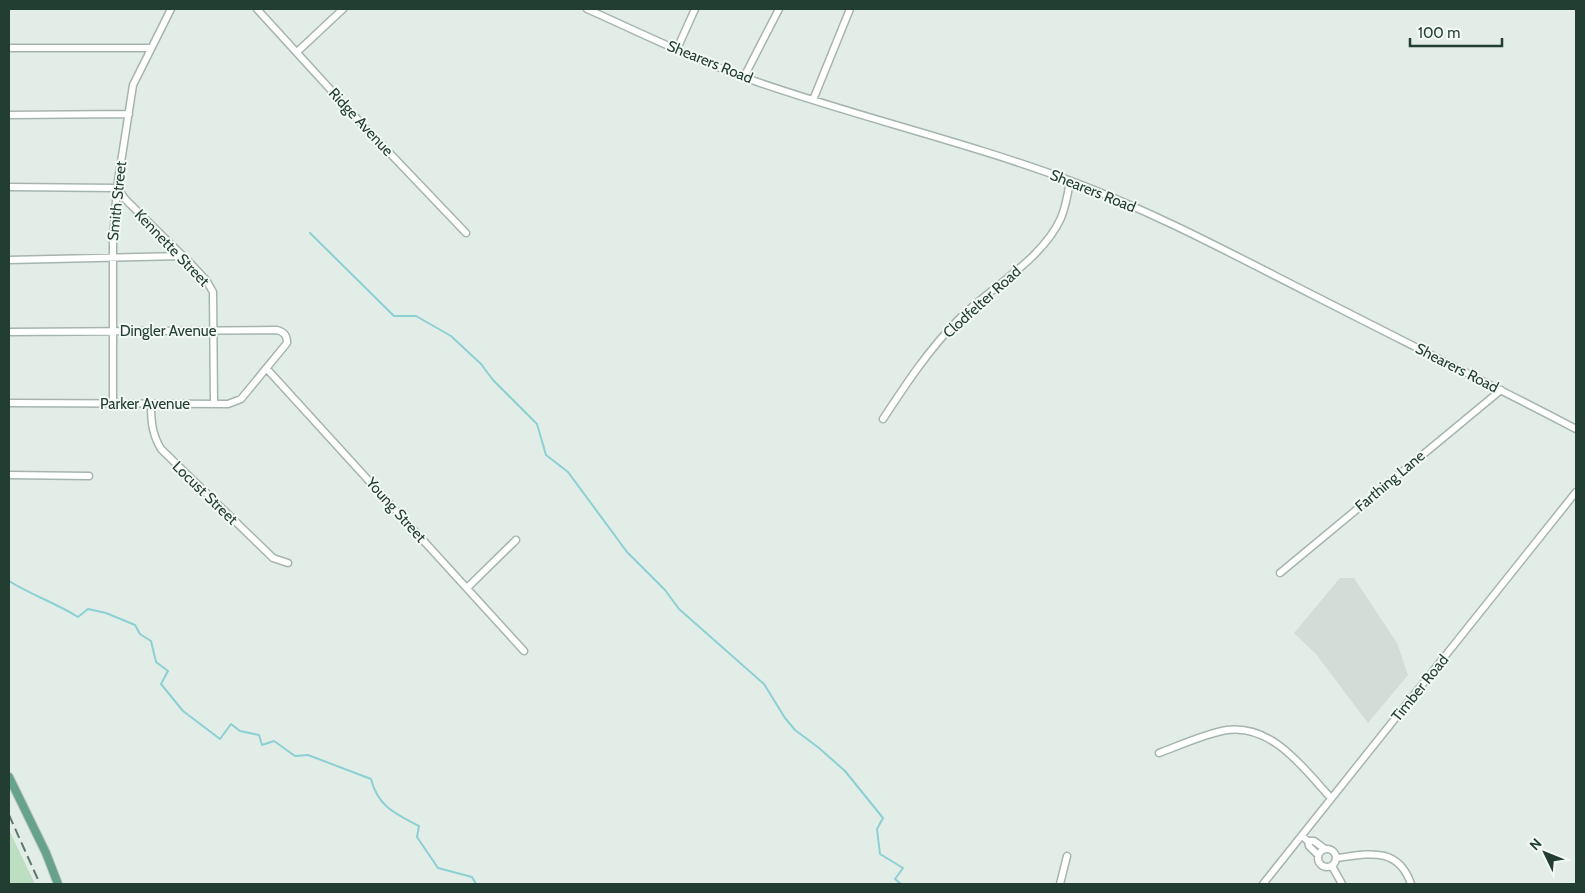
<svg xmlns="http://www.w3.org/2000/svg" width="1585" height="893" font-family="Cabin,sans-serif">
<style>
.built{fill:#d1ddd6}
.green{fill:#bcdec1}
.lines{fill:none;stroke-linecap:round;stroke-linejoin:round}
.stream{stroke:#8bd0d2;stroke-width:2}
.minor-casing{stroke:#a5b5ad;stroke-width:9}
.major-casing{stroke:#c1c9c6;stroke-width:10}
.minor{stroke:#fff;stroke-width:6}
.major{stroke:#67a28c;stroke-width:8}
.rail{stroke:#5d796e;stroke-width:2;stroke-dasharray:10 5;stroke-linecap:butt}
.labels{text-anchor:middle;stroke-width:4;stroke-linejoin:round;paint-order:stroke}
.street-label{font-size:15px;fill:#223e33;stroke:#f3f9f5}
</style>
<rect width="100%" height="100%" fill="#e3ede7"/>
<path class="built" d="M1340,578H1354L1397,643L1408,675L1368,723L1316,654L1294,633Z"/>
<path class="green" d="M9,830L35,884H9Z"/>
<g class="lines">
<path class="stream" d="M310,233L394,316H416L451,336L481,364L493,380L537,424L546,455L568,472L627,552L665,590L679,609L764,684L785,718L795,730L819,748L845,771L883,818L877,829L880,854L903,868L895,879L901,884
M9,581C31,595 56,603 78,617L88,609L106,613L135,625L140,634L151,641L156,662L168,671L161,684L183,711L220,739L231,724L240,731L259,735L262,745L274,741L295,756L308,755L371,779C378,807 396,814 419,826L417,837L438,868L472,877L476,884"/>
<defs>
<path id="minor" d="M257,9L361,123L466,233
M587,9C639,32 691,58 746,78C853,116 964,141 1071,181C1154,212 1232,254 1311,294C1399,339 1488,383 1576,429
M9,48H151
M677,49L695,9
M297,52L343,9
M744,77L779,9
M813,100L850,9
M9,115L129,114
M9,187L117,188L126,200L193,266L206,280L213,292L214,404
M9,260L182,256
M9,332L277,330C284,332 287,335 287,343L241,399L228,404L9,403
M267,369L524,651
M113,404V240L117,188L133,85L171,9
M151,404C151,421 152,434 161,449L273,558L288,563
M883,419C906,384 929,349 959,319C991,287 1042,260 1061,218C1066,206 1068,193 1070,181
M9,475L89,476
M1280,573L1501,390
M467,588L516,540
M1159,753C1178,746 1207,733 1227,730C1273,724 1304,769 1331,798
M1302,836L1308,841H1314L1325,849
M1308,841L1309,846L1318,855
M1318 858a9 9 0 1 1 18 0a9 9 0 1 1-18 0Z
M1337,858C1368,854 1398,846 1411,884
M1332,866L1342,884
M1060,884L1067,856
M1263,884L1576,492"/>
<path id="major" d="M9,777L46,853L58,884"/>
</defs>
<use href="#minor" class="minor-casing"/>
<use href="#major" class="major-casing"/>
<use href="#minor" class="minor"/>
<use href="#major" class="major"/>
<path class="rail" d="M9,815L40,884"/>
</g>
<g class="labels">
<g class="street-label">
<text transform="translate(710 62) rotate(22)" y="5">Shearers Road</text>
<text transform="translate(361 122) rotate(47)" y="5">Ridge Avenue</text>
<text transform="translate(1093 191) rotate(22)" y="5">Shearers Road</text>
<text transform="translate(117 201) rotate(-84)" y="5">Smith Street</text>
<text transform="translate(172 248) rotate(46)" y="5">Kennette Street</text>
<text transform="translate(982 302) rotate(-42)" y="5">Clodfelter Road</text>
<text x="168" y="336">Dingler Avenue</text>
<text transform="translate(1457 368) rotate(27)" y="5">Shearers Road</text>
<text x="145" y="409">Parker Avenue</text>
<text transform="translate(1390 481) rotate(-40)" y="5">Farthing Lane</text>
<text transform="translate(205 493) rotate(44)" y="5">Locust Street</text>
<text transform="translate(396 510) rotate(48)" y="5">Young Street</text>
<text transform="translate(1420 688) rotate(-51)" y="5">Timber Road</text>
</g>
</g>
<rect width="1585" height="893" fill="none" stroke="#223e33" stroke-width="20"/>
<g transform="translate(1545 853) rotate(313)" stroke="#f3f9f5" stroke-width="4" paint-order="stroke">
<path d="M0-4L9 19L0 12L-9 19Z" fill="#223e33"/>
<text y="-8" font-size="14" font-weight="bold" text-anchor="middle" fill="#223e33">N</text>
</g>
<path d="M1410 38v8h92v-8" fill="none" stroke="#223e33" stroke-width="2.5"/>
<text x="1418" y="38" font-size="15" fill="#223e33" stroke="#f3f9f5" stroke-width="4" paint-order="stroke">100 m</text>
</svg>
